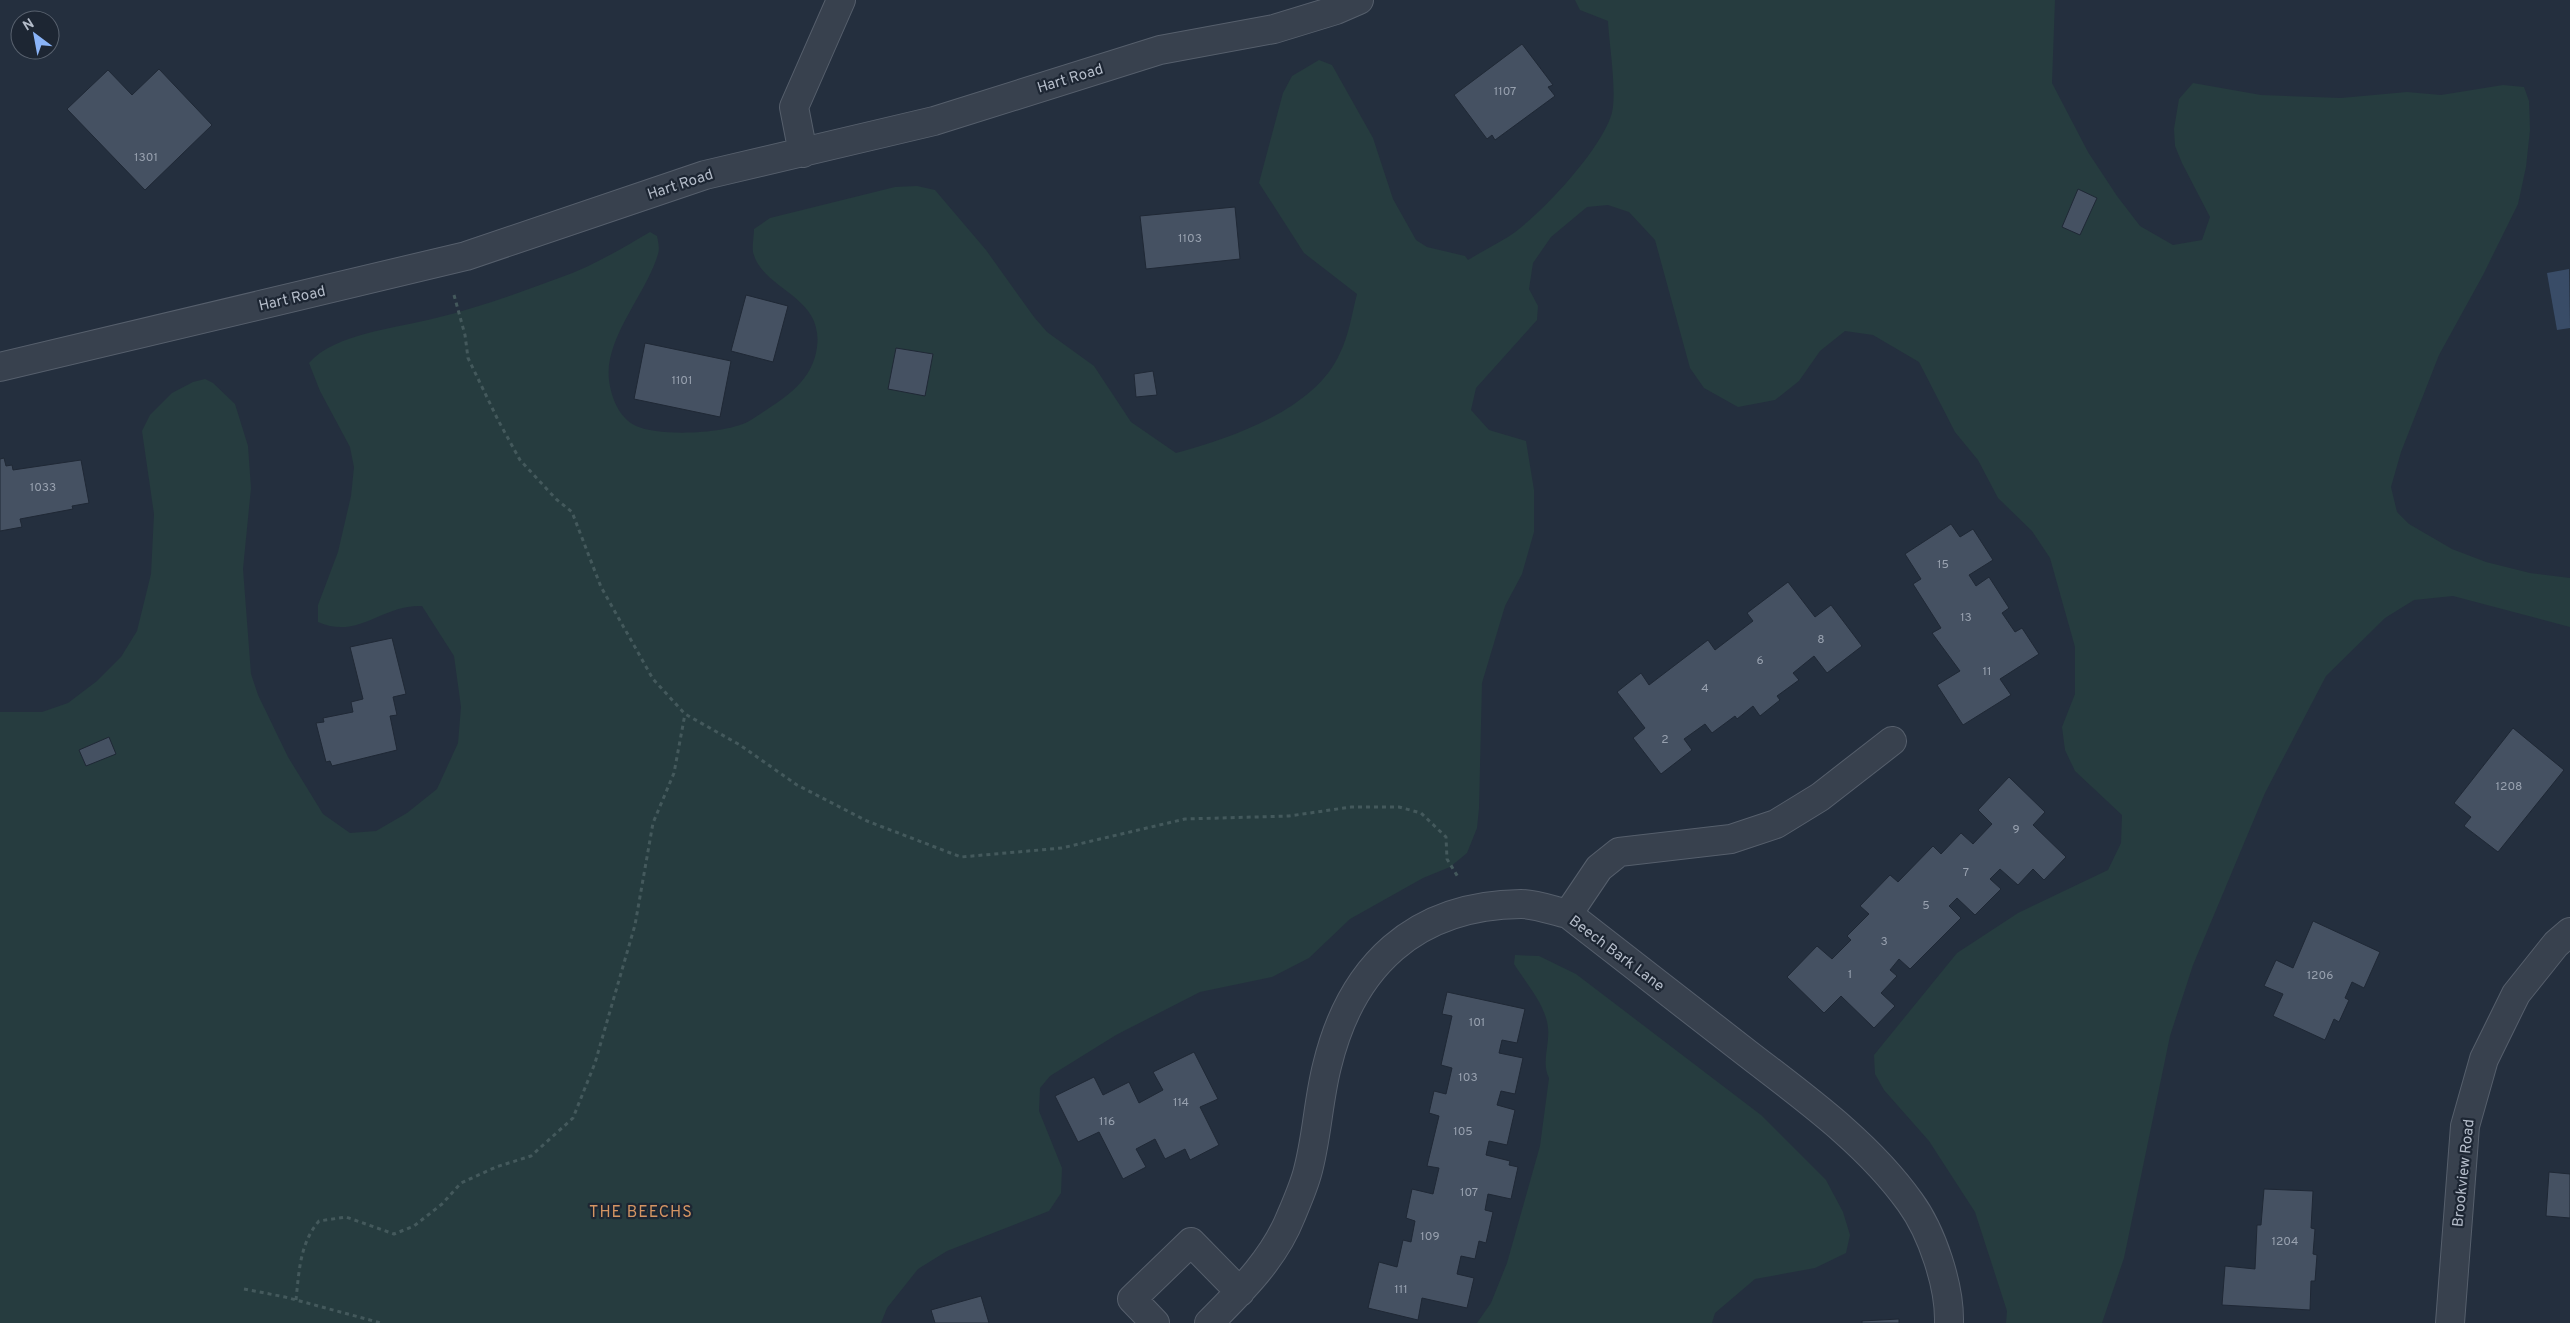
<svg xmlns="http://www.w3.org/2000/svg" width="2570" height="1323" font-family="Overpass,sans-serif">
<style>
.green{fill:#263c3f}
.water{fill:#394c67}
.building{fill:#455162;stroke:#1f2835}
.lines{fill:none;stroke-linecap:round;stroke-linejoin:round}
.minor-casing{stroke:#565f6c;stroke-width:30}
.path{stroke:#44595c;stroke-width:3;stroke-dasharray:4 4;stroke-linecap:butt}
.minor{stroke:#38414e;stroke-width:28}
.labels{text-anchor:middle;stroke-width:4.5;stroke-linejoin:round;paint-order:stroke}
.number-label{font-size:12px;fill:#98a1af}
.street-label{font-size:15px;fill:#b4bcc9;stroke:#1d2633}
.neighbourhood-label{font-size:16px;letter-spacing:1px;fill:#d59563;stroke:#1d2633}
</style>
<rect width="100%" height="100%" fill="#242f3e"/>
<path class="green" d="M1575,0H2055L2052,83L2088,152L2117,196L2140,226L2173,245L2202,240L2210,217L2182,163L2175,146L2174,129L2179,99L2193,83L2261,95L2341,98L2407,92L2441,95L2503,85L2524,87L2529,101L2530,130L2526,167L2518,204L2483,275L2439,355L2401,452L2391,487L2397,512L2409,524L2452,549L2486,562L2530,573L2570,578V627L2453,596L2414,600L2385,618L2326,676L2265,793L2193,965L2170,1036L2124,1258L2102,1323H2006L2007,1311L1975,1212L1929,1141L1884,1090L1875,1074L1874,1055L1957,953L2018,913L2108,870L2121,843L2122,815L2075,771L2065,750L2062,727L2075,694V647L2050,558L2032,531L1998,498L1978,460L1955,432L1919,362L1873,335L1845,331L1820,351L1799,381L1775,400L1738,407L1704,388L1690,368L1655,240L1629,212L1608,205L1587,207L1551,237L1533,263L1529,289L1538,306L1537,320L1476,388L1471,410L1489,430L1526,441L1534,490V532L1522,574L1505,606L1482,683L1479,808L1477,828L1467,853L1450,867L1423,878L1350,919L1309,958L1272,977L1200,992L1116,1035L1050,1076L1040,1088L1039,1111L1062,1168L1061,1193L1049,1211L947,1251L918,1269L887,1308L881,1323H0V712H42L68,703L97,681L121,657L137,631L151,574L154,514L142,431L150,415L172,393L193,382L205,379L213,383L235,404L248,446L251,488L243,569L251,674L258,695L288,757L323,814L350,833L376,831L407,813L437,789L458,743L461,707L454,656L422,606C382,604 359,640 318,622V605L338,552L351,496L354,467L350,447L320,391L309,363C335,333 399,328 436,318C477,308 519,293 559,278C591,267 621,249 650,232L657,236C658,241 660,249 658,254C647,293 604,338 609,380C611,397 619,418 636,426C660,437 729,434 751,420C779,401 812,385 817,347C824,295 762,290 753,252C752,245 754,236 754,229L770,218L895,187L917,186L935,190L986,250L1034,317L1047,332L1094,366L1131,422L1176,453C1231,438 1315,410 1340,353C1349,335 1352,313 1357,294L1304,253L1259,183L1283,93L1292,76L1319,60L1332,65L1373,138L1393,199L1416,240L1427,247L1465,256L1468,260C1481,252 1495,245 1508,237C1540,216 1599,152 1611,116C1618,96 1609,44 1608,21L1580,10Z
M1515,955L1539,956L1576,974L1761,1115L1826,1180L1843,1212L1850,1235L1846,1253L1815,1268L1755,1279L1715,1313L1712,1323H1477L1491,1303L1507,1263L1540,1146L1549,1078C1541,1062 1550,1045 1548,1028C1546,1005 1526,983 1514,964Z"/>
<path class="water" d="M2569,269L2570,328L2557,330L2547,273Z"/>
<path class="building" d="M1522,44L1553,85L1548,87L1555,96L1495,140L1492,135L1487,139L1454,95Z
M159,69L212,125L145,190L67,109L108,70L132,95Z
M2078,189L2097,198L2080,235L2062,227Z
M1235,207L1240,259L1146,269L1140,216Z
M746,295L788,306L773,362L731,351Z
M645,343L731,361L720,417L634,399Z
M896,348L933,354L925,396L888,389Z
M1153,371L1157,395L1136,397L1134,374Z
M4,458L6,466L12,465L13,470L81,460L89,503L72,506L73,509L20,519L22,527L0,531V459Z
M1951,524L1960,537L1973,529L1993,560L1969,575L1976,586L1989,577L2009,608L2002,613L2015,632L2022,628L2039,654L2000,679L2011,695L1963,725L1937,685L1960,671L1932,633L1941,628L1913,584L1921,579L1905,554Z
M1788,582L1815,617L1831,605L1862,646L1827,673L1814,656L1793,673L1799,680L1777,696L1780,700L1760,716L1753,706L1737,719L1735,716L1712,733L1705,724L1684,739L1692,750L1661,774L1633,738L1645,728L1617,692L1641,673L1649,685L1708,640L1715,650L1753,621L1747,613Z
M392,638L406,694L393,697L397,715L390,716L397,750L332,766L330,761L326,762L316,723L324,722L323,718L353,712L351,702L363,699L350,647Z
M2513,728L2564,770L2498,852L2464,826L2471,817L2454,803Z
M109,737L116,754L86,766L79,750Z
M2009,777L2045,812L2033,825L2066,857L2044,880L2033,869L2018,885L2000,869L1990,879L2001,889L1975,915L1957,898L1949,906L1961,918L1910,969L1899,959L1890,970L1897,976L1881,993L1895,1006L1874,1028L1841,996L1824,1013L1787,977L1817,946L1832,959L1851,940L1847,936L1869,914L1860,906L1890,875L1898,882L1933,846L1941,854L1961,833L1973,844L1992,824L1978,810Z
M2313,921L2380,952L2364,988L2352,982L2345,998L2349,1000L2339,1022L2334,1019L2325,1040L2273,1016L2283,994L2264,986L2276,960L2293,968Z
M1447,992L1525,1009L1517,1043L1502,1040L1499,1053L1523,1058L1515,1094L1501,1091L1497,1105L1515,1110L1507,1145L1489,1141L1486,1155L1510,1161L1509,1165L1518,1167L1511,1199L1488,1194L1485,1210L1493,1212L1486,1243L1479,1241L1475,1259L1461,1256L1457,1274L1474,1278L1467,1308L1422,1298L1418,1320L1368,1308L1379,1262L1397,1267L1403,1240L1411,1242L1415,1221L1406,1218L1412,1189L1433,1194L1439,1168L1427,1166L1439,1116L1429,1113L1434,1091L1446,1094L1452,1068L1441,1065L1452,1016L1442,1014Z
M1194,1052L1218,1099L1200,1107L1219,1145L1190,1160L1185,1149L1165,1159L1155,1139L1136,1149L1146,1167L1123,1179L1099,1132L1078,1142L1055,1096L1094,1077L1103,1095L1129,1082L1139,1103L1163,1090L1153,1072Z
M2549,1172L2570,1174V1218L2546,1216Z
M2264,1189L2313,1191L2311,1228L2315,1229L2313,1254L2317,1255L2315,1281H2311L2310,1310L2222,1305L2225,1266L2255,1269L2257,1225H2261Z
M981,1296L989,1323H935L931,1310Z
M1899,1319V1323H1862V1321Z"/>
<g class="lines">
<defs>
<path id="minor" d="M803,153L794,107L841,0
M0,367L466,256L705,175L934,121L1160,50L1274,29L1336,10L1359,0
M1568,914L1599,868L1619,852L1731,839L1776,824L1820,797L1892,741
M1155,1323L1132,1299L1191,1242L1240,1292
M1209,1323C1241,1291 1274,1259 1291,1216C1297,1202 1303,1188 1307,1174C1317,1139 1318,1101 1327,1066C1351,966 1415,905 1521,904C1536,904 1554,911 1568,914C1628,961 1688,1007 1748,1054C1805,1098 1868,1143 1910,1202C1932,1232 1950,1286 1949,1323
M2450,1323L2465,1126L2484,1059L2516,994L2556,944L2570,932"/>
</defs>
<use href="#minor" class="minor-casing"/>
<path class="path" d="M454,295L465,335L468,358L498,420L520,460L556,499L572,512L601,587L653,679L685,714L740,745L797,785L867,821L961,857L1062,848L1185,819L1289,816L1351,807H1399L1421,813L1446,837L1447,859L1458,877
M244,1289L285,1297L381,1323
M296,1300C299,1271 300,1243 319,1221L346,1217L394,1234L414,1226L442,1204L461,1183L496,1167L531,1156L573,1118L595,1063L635,925L653,823L674,773L685,714"/>
<use href="#minor" class="minor"/>
</g>
<g class="labels">
<g class="number-label">
<text x="1505" y="95">1107</text>
<text x="146" y="161">1301</text>
<text x="1190" y="242">1103</text>
<text x="682" y="384">1101</text>
<text x="43" y="491">1033</text>
<text x="1943" y="568">15</text>
<text x="1966" y="621">13</text>
<text x="1821" y="643">8</text>
<text x="1760" y="664">6</text>
<text x="1987" y="675">11</text>
<text x="1705" y="692">4</text>
<text x="1665" y="743">2</text>
<text x="2509" y="790">1208</text>
<text x="2016" y="833">9</text>
<text x="1966" y="876">7</text>
<text x="1926" y="909">5</text>
<text x="1884" y="945">3</text>
<text x="1850" y="978">1</text>
<text x="2320" y="979">1206</text>
<text x="1477" y="1026">101</text>
<text x="1468" y="1081">103</text>
<text x="1181" y="1106">114</text>
<text x="1107" y="1125">116</text>
<text x="1463" y="1135">105</text>
<text x="1469" y="1196">107</text>
<text x="1430" y="1240">109</text>
<text x="2285" y="1245">1204</text>
<text x="1401" y="1293">111</text>
</g>
<g class="street-label">
<text transform="translate(1070 78) rotate(-17)" y="5">Hart Road</text>
<text transform="translate(680 184) rotate(-18)" y="5">Hart Road</text>
<text transform="translate(292 298) rotate(-13)" y="5">Hart Road</text>
<text transform="translate(1617 953) rotate(37)" y="5">Beech Bark Lane</text>
<text transform="translate(2463 1173) rotate(-84)" y="5">Brookview Road</text>
</g>
<g class="neighbourhood-label">
<text x="641" y="1217">THE BEECHS</text>
</g>
</g>
<g transform="translate(35 35) rotate(328)"><circle r="24" fill="#1d2633" stroke="#59626f"/>
<path d="M0-4L9 19L0 12L-9 19Z" fill="#8ab4f8"/>
<text y="-8" font-size="14" font-weight="bold" text-anchor="middle" fill="#b4bcc9">N</text>
</g>
</svg>
